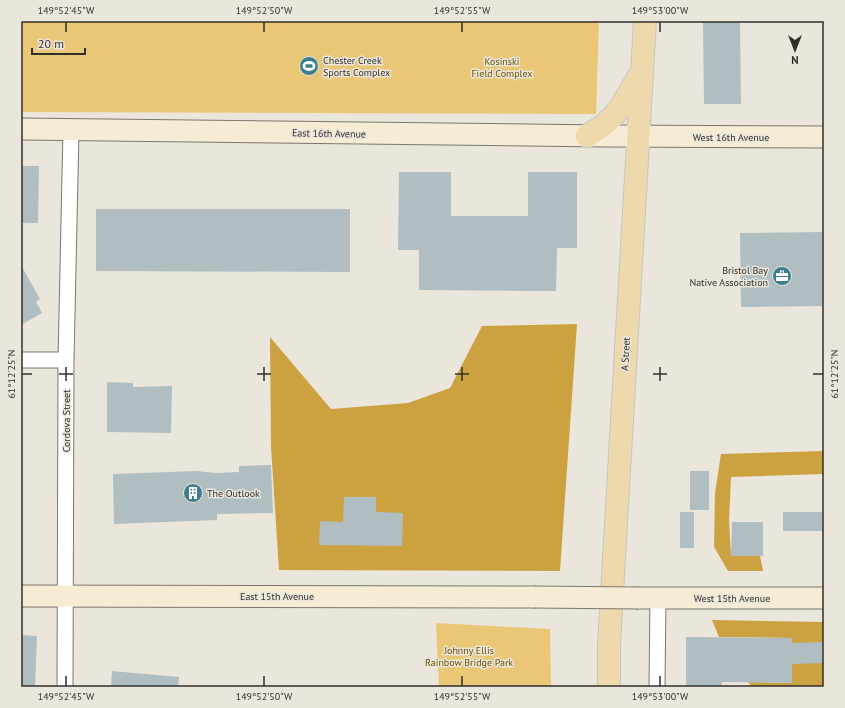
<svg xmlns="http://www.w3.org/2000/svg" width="845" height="708" font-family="'PT Sans',sans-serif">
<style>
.green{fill:#eac677}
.forest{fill:#cca241}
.building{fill:#b0bec2}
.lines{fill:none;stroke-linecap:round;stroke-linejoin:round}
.street-casing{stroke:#7c776d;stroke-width:17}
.secondary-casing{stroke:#7c776d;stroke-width:23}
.primary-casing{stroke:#c5c5c4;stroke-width:24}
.street{stroke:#fff;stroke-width:15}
.secondary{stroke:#f6ecd5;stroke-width:21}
.primary{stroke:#edd9ac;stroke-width:22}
.secondary-bridge-casing{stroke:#7c776d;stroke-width:23;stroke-linecap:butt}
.secondary-bridge{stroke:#f6ecd5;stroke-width:21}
.ticks{fill:none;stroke:#312f2b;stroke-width:1.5}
.labels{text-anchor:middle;stroke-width:3;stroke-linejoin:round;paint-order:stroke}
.poi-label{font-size:10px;fill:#312f2b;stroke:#ebe6db;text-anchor:start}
.park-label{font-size:10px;fill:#6b4f00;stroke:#ebe6db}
.street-label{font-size:10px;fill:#312f2b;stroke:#ebe6db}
.neatline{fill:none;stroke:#312f2b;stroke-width:1.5}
.ticks-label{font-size:10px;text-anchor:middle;fill:#312f2b}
</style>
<rect width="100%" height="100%" fill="#ebe6db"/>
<path class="green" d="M21,21H599L596,114L21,112Z
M436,623L550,629L551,687H439Z"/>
<path class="forest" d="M577,324L560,571L279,570L271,447L270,337L331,409L408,403L450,388L482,326Z
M824,451V474L731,477L729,520L731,555L760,556L763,571H728L714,547L715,493L721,454Z
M712,620L824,622V687H752L748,682L791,683L792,638L719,637Z"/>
<path class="building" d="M703,21H740L741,104H704Z
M21,166H39L38,223H21Z
M399,172H451V216H528V172H577V248H557L556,291L419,290V250H398Z
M96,209H350V272L96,271Z
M824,232V306L741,307L740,233Z
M21,265L40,299L36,302L42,313L21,325Z
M107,382L133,383V387L172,386L171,433L107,432Z
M271,465L273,513L217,514V520L114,524L113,474L196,471L216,473L239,472V466Z
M690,471H709V510H690Z
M344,497H376V512L403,513L402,546L319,545L320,521L343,522Z
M680,512H694V548H680Z
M783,512H824V531H783Z
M732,522H763V556H731Z
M21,635L37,636L35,687H21Z
M686,637L792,638V643L824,642V663L792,664V683L722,682L721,687H686Z
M112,671L179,677L178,687H111Z"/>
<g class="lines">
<defs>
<path id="street" d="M21,360H66
M65,687L66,360L71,130
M657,687L658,598"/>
<path id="secondary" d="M21,129L604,136L824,137
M21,596L533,597
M639,598H824"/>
<path id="primary" d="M587,136L604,125L619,110L640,74
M609,687V645L645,21"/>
</defs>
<use href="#street" class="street-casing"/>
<use href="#secondary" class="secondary-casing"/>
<use href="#primary" class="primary-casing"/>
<use href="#street" class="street"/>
<use href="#secondary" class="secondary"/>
<use href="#primary" class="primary"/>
<defs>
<path id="secondary-bridge" d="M533,597L639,598"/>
</defs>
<use href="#secondary-bridge" class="secondary-bridge-casing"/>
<use href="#secondary-bridge" class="secondary-bridge"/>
</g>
<path class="ticks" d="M66,22V32M264,22V32M462,22V32M660,22V32M66,367V381M264,367V381M462,367V381M660,367V381M22,374H32M59,374H73M257,374H271M455,374H469M653,374H667M813,374H823M66,676V686M264,676V686M462,676V686M660,676V686"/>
<defs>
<symbol id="stadium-disc" viewBox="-11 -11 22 22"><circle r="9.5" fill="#3c7e8f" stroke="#ebe6db"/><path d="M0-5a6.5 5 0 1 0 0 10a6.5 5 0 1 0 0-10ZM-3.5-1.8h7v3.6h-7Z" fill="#fff"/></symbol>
<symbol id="office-disc" viewBox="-11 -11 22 22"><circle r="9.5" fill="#3c7e8f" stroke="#ebe6db"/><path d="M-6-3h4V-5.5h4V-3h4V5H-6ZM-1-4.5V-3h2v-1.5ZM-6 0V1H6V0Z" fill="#fff"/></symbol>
<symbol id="building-disc" viewBox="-11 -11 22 22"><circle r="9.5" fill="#3c7e8f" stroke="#ebe6db"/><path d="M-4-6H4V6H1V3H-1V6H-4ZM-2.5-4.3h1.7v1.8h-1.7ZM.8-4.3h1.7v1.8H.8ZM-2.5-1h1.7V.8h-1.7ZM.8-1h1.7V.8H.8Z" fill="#fff"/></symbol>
</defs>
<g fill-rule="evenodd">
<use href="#stadium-disc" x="298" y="55" width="22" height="22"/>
<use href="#office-disc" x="771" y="265" width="22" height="22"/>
<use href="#building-disc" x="182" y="482" width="22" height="22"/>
</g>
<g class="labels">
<g class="poi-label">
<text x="323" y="64">Chester Creek<tspan x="323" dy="12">Sports Complex</tspan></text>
<text x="768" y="274" text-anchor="end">Bristol Bay<tspan x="768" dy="12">Native Association</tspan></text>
<text x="207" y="497">The Outlook</text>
</g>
<g class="park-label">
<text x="502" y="65">Kosinski<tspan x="502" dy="12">Field Complex</tspan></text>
<text x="469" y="654">Johnny Ellis<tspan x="469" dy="12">Rainbow Bridge Park</tspan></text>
</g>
<g class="street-label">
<text transform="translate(329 133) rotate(1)" y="4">East 16th Avenue</text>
<text x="731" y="141">West 16th Avenue</text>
<text transform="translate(625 354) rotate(-87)" y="4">A Street</text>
<text transform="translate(66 421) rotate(-90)" y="4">Cordova Street</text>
<text x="277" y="600">East 15th Avenue</text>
<text x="732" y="602">West 15th Avenue</text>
</g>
</g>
<rect width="845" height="708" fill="none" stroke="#ebe6db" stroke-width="44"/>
<g transform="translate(795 50) rotate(180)" stroke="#ebe6db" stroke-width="3" paint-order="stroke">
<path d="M0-3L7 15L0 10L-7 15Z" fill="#312f2b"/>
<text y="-6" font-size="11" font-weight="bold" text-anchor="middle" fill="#312f2b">N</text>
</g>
<path d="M32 48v6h53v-6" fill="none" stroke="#312f2b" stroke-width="2"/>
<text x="38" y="48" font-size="12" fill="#312f2b" stroke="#ebe6db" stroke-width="3" paint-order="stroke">20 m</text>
<rect x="22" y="22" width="801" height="664" class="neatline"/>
<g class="ticks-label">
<text x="66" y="14">149°52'45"W</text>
<text x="264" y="14">149°52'50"W</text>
<text x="462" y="14">149°52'55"W</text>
<text x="660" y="14">149°53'00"W</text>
<text transform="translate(834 374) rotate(-90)" y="4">61°12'25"N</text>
<text transform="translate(11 374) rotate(-90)" y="4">61°12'25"N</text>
<text x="66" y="700">149°52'45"W</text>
<text x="264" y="700">149°52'50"W</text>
<text x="462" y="700">149°52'55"W</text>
<text x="660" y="700">149°53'00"W</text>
</g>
</svg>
